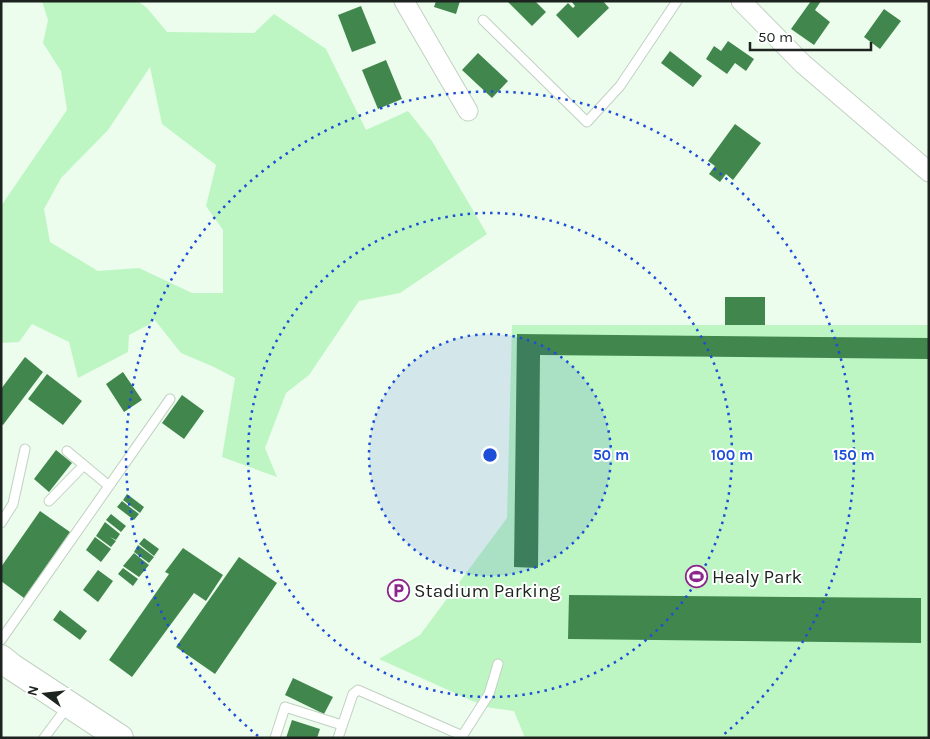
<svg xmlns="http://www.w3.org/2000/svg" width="930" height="739" font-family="Karla,sans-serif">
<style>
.green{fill:#bdf6c3;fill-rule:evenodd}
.building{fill:#41874d}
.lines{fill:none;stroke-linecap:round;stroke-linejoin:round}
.lane-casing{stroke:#c1d1c2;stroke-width:11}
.street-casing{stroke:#c1d1c2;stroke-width:21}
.secondary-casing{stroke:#c1d1c2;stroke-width:28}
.lane{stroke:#fff;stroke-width:9}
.street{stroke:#fff;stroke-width:19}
.secondary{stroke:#fff;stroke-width:26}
.ring{fill:none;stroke:#1d4ed8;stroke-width:2.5;stroke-dasharray:2.5 5}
.labels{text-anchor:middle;stroke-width:4;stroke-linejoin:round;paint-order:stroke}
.poi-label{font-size:19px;fill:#1d231e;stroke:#fff;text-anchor:start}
.centre{fill:#1d4ed8;stroke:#fff;stroke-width:2.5}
.ring-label{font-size:15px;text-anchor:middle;font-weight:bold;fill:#1d4ed8;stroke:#fff;stroke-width:4;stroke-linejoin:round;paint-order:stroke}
</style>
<rect width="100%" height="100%" fill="#ecfced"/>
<path class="green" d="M42,1H138L147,8L167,32L254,33L274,14L326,49L366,130L408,111L432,141L487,234L400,293L359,301L309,375L286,393L265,448L277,477L222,457L235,378L214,367L181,353L154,319L150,324L129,335L128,352L78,378L69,342L32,324L19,342L1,343V206L67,110L61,71L43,43L48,20ZM150,67L162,124L216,165L206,206L223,230V293H192L139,268L98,271L50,242L44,209L61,178L108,130Z
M512,325H929V738H525L514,711L486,707L379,659L420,635L507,518Z"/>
<path class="building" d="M436,1H460L456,14L434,7Z
M507,1H535L546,12L532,26Z
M571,1H603L609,8L578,38L556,15L568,3L573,8L575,6Z
M811,1H821L815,10L830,22L814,45L791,29Z
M361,6L376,43L352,52L338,15Z
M884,9L901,21L880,49L864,37Z
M728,41L754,59L746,71L735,63L727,74L706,59L714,46L721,51Z
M670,51L702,76L693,87L661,63Z
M478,53L508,81L492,98L462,70Z
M386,60L402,99L378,109L362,70Z
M735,124L761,143L733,180L726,174L720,182L709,174L715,166L708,161Z
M725,297H765V325H725Z
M517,334L929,338V359L540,355L538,568L514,567Z
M25,357L43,372L3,425L1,424V389Z
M123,372L142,400L124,412L106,384Z
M47,374L82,401L63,425L28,399Z
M182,395L204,411L184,439L162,423Z
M56,450L72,463L49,492L34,479Z
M127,494L144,507L140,513L123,500Z
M122,501L139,514L134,520L117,507Z
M40,511L70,532L24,598L1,581V567Z
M111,514L126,526L121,532L106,520Z
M105,522L120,534L116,540L110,537L116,541L111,547L96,536Z
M95,537L111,549L101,562L86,550Z
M144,538L159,549L154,556L139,544Z
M138,545L154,557L149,563L134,552Z
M183,548L223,575L206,601L194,593L132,677L109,660L169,574L165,572Z
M134,553L149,565L139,577L123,566Z
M239,557L277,583L215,674L176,647Z
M123,568L138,579L133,586L118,574Z
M98,570L113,581L98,602L83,590Z
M569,595L921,598V643L568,639Z
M60,610L87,631L80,640L53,620Z
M293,678L333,697L324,714L285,695Z
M292,720L320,729L317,738H286Z"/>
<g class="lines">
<defs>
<path id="lane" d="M483,20L587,122L620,86L677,1
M67,451L109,486
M49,501L84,465
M1,523L13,504L25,449
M1,640L170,399
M44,738L68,706
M275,738L285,707L342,725
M338,738L353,694L358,690L463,736
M461,738L489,694L498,664"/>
<path id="street" d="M404,1L468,111
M741,1L803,64L929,172"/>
<path id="secondary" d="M1,658L12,667L120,738"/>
</defs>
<use href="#lane" class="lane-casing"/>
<use href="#street" class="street-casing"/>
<use href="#secondary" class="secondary-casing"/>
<use href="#lane" class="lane"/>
<use href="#street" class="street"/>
<use href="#secondary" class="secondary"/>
</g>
<circle cx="490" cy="455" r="121" fill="#1d4ed8" fill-opacity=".12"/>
<g class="ring">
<circle cx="490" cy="455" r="121"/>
<circle cx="490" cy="455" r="242"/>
<path d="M258 736A364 364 0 1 1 722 736"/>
</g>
<defs>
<symbol id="stadium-ring" viewBox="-11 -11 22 22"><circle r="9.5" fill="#fff" stroke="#8c268c" stroke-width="1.5"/><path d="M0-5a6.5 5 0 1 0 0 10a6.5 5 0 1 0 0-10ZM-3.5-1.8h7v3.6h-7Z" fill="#8c268c"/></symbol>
<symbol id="parking-ring" viewBox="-11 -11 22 22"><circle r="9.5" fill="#fff" stroke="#8c268c" stroke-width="1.5"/><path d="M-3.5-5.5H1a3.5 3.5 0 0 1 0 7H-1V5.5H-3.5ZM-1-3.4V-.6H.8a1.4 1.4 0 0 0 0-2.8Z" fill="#8c268c"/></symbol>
</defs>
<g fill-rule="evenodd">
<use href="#stadium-ring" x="684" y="564" width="25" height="25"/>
<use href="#parking-ring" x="386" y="578" width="25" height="25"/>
</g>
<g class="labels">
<g class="poi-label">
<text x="712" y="583">Healy Park</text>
<text x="414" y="597">Stadium Parking</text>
</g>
</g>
<circle cx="490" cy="455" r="8" class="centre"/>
<g class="ring-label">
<text x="611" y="460">50 m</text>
<text x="732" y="460">100 m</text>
<text x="854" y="460">150 m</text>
</g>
<rect width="930" height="739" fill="none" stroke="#1d231e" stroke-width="5"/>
<g transform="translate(45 694) rotate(285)" stroke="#ffffff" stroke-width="4" paint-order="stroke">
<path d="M0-4L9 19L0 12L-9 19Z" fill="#1d231e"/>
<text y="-8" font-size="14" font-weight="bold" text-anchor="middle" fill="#1d231e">N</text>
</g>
<path d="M750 42v8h121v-8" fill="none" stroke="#1d231e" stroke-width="2.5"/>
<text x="758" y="42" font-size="15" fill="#1d231e" stroke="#ffffff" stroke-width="4" paint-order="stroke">50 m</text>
</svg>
